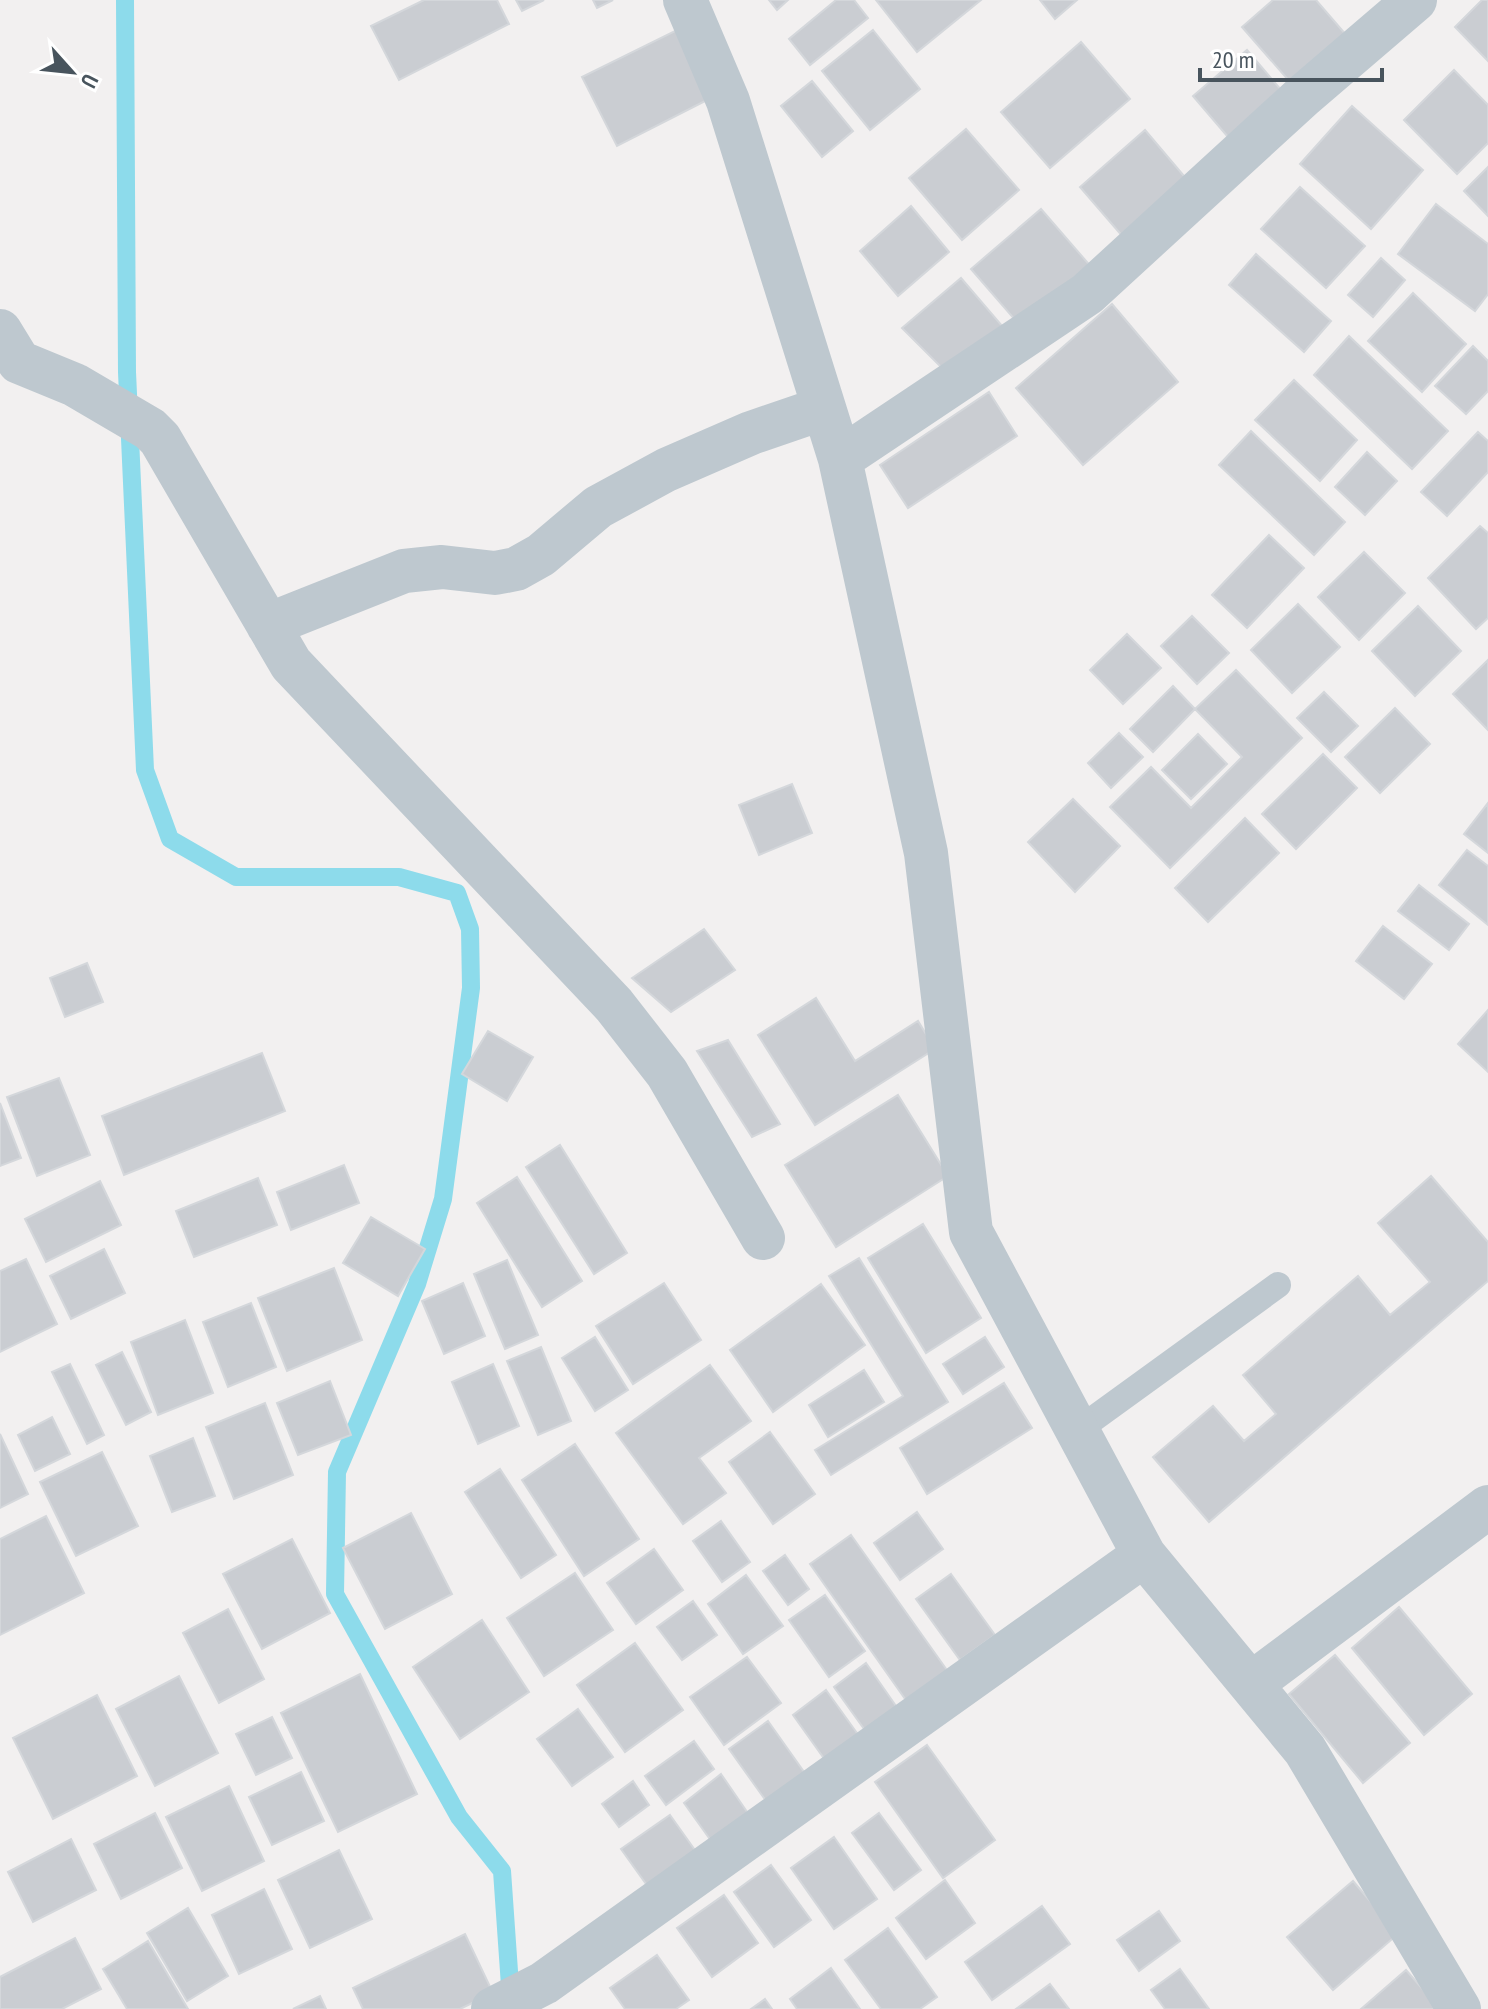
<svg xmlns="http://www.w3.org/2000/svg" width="1488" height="2009" font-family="'PT Sans Narrow',sans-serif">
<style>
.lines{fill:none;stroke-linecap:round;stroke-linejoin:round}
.stream{stroke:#8ddbeb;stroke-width:18}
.building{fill:#cacdd2;stroke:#d4d7db;stroke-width:2}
.service{stroke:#bec8cf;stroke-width:26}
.minor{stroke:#bec8cf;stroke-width:44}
</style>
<rect width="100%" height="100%" fill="#f2f0f0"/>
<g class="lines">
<path class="stream" d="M125,0L127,372L145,770L170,839L236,877H399L457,893L470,929L471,988L443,1199L417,1284L337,1472L335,1594L459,1817L502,1871L511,2000"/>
</g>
<path class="building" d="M424,0H497L509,24L399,80L371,26Z
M516,0H544L522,11Z
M593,0H613L597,8Z
M769,0H788L777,10Z
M836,0H854L868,18L810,65L789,39Z
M876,0H981L917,52Z
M1040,0H1077L1055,19Z
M1273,0H1316L1353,43L1297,90L1242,27Z
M1482,0H1488V61L1455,27Z
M681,28L715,96L617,146L582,77Z
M873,30L920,89L870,130L822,71Z
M1081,42L1130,99L1050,168L1001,112Z
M1247,50L1288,98L1234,144L1193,96Z
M1454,70L1488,105V143L1457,174L1404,120Z
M812,81L853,131L822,157L781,106Z
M1352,106L1423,170L1371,229L1300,164Z
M966,129L1019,190L962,240L909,178Z
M1145,130L1189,182L1124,238L1080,187Z
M1488,167V216L1464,191Z
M1300,187L1365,246L1326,288L1261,229Z
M1436,204L1488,244V294L1475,311L1398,254Z
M911,206L949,252L898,296L860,251Z
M1041,209L1093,269L1023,329L971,269Z
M1256,254L1331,321L1304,352L1229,285Z
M1381,258L1405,280L1373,317L1348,295Z
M961,278L1009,334L950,376L902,328Z
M1413,293L1466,344L1422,392L1368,341Z
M1112,304L1178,382L1083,465L1016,388Z
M1349,336L1448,431L1412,469L1314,375Z
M1473,346L1488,361V391L1466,414L1435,386Z
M1294,380L1357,440L1320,481L1255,420Z
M989,392L1017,436L908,508L880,465Z
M1251,431L1345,522L1314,555L1219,465Z
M1478,432L1488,441V472L1447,516L1421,492Z
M1367,452L1397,481L1365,515L1335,487Z
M1480,526L1488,533V618L1476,629L1428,578Z
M1269,535L1304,568L1247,628L1212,595Z
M1364,552L1405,593L1359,640L1318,597Z
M1298,604L1340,647L1292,693L1251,650Z
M1418,606L1461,651L1415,696L1372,651Z
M1192,616L1229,653L1197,684L1161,646Z
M1127,634L1161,668L1123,704L1090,670Z
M1488,660V730L1453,694Z
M1236,670L1302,738L1170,868L1110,807L1151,767L1191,808L1242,757L1195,709Z
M1173,686L1195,709L1153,752L1130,729Z
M1324,692L1358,726L1331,752L1297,718Z
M1395,708L1430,744L1380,793L1345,757Z
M1119,733L1143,757L1111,788L1088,763Z
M1198,734L1227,764L1191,799L1162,770Z
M1323,754L1357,788L1296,849L1262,814Z
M792,784L812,833L759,855L739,805Z
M1073,799L1120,846L1075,892L1028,842Z
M1488,803V853L1464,834Z
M1245,818L1279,853L1208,922L1175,888Z
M1467,850L1488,866V925L1439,885Z
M1419,885L1469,924L1449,950L1398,911Z
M1383,926L1432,964L1404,999L1356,961Z
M704,929L735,970L671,1012L632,978Z
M87,963L103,1002L65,1017L50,978Z
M816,998L855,1061L918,1021L935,1049L815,1125L758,1035Z
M1488,1010V1072L1458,1044Z
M488,1031L533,1057L507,1101L462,1074Z
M728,1040L780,1124L752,1137L697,1051Z
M262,1053L285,1111L124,1175L102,1116Z
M59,1078L90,1155L37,1176L7,1097Z
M898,1095L948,1176L836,1247L785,1165Z
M0,1103L21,1158L0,1166Z
M560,1145L627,1253L594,1274L526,1167Z
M344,1165L359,1203L291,1230L277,1192Z
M1431,1176L1488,1242V1281L1209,1522L1153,1457L1213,1406L1244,1441L1276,1414L1243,1375L1358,1276L1390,1315L1430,1282L1378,1223Z
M517,1177L582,1281L542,1307L477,1203Z
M258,1178L277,1225L194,1257L176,1211Z
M100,1181L121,1225L46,1262L25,1219Z
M371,1217L425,1249L398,1296L343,1263Z
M923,1224L981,1318L926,1353L868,1258Z
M104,1249L125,1293L71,1319L50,1276Z
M859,1258L948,1402L831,1475L815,1450L903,1396L829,1276Z
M26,1259L57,1324L0,1352V1271Z
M507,1260L538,1335L505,1349L474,1274Z
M334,1268L362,1340L287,1371L258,1298Z
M463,1283L485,1336L444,1354L422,1301Z
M664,1283L701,1340L633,1384L596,1326Z
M821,1284L865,1345L773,1412L730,1350Z
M251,1303L276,1367L228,1387L203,1322Z
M185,1320L213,1393L158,1415L131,1342Z
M595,1337L628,1390L595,1411L562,1358Z
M985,1337L1004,1367L963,1394L943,1364Z
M541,1347L571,1421L538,1435L507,1361Z
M122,1352L151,1412L126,1425L96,1365Z
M70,1364L104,1435L87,1444L52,1372Z
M493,1364L519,1426L478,1444L452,1382Z
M710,1365L751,1421L699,1458L726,1493L683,1524L616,1433Z
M864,1370L884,1402L828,1437L809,1405Z
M330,1381L351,1435L298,1455L277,1403Z
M1004,1383L1032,1428L927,1494L900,1448Z
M265,1403L293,1475L234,1499L206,1427Z
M52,1417L70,1454L35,1471L18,1435Z
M770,1432L815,1494L773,1524L729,1462Z
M0,1434L28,1494L0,1508Z
M193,1438L215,1496L172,1512L150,1456Z
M575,1444L639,1539L584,1576L522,1480Z
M102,1452L138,1526L76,1556L40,1482Z
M500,1469L556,1555L521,1578L465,1492Z
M917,1512L943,1549L900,1580L874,1543Z
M411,1513L452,1594L385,1629L343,1548Z
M46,1516L84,1593L0,1635V1539Z
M721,1521L750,1562L722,1582L693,1541Z
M851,1535L949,1673L908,1703L810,1564Z
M292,1539L330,1613L262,1649L223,1574Z
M654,1549L683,1590L636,1624L607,1583Z
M785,1555L809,1589L788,1605L763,1571Z
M575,1573L613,1630L544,1676L507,1618Z
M951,1574L995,1635L960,1660L916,1599Z
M746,1575L783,1626L743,1654L708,1604Z
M825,1595L865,1651L829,1677L789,1620Z
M693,1601L717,1635L682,1660L657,1627Z
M1399,1607L1472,1694L1424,1735L1352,1648Z
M228,1609L264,1679L219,1703L183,1633Z
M482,1620L529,1692L460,1739L413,1667Z
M635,1643L683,1710L625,1752L577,1685Z
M1335,1655L1410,1743L1363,1783L1289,1694Z
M747,1657L781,1703L724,1745L690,1697Z
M866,1663L903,1716L872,1740L834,1687Z
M360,1674L417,1794L338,1832L281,1713Z
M179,1676L218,1753L155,1786L116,1709Z
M826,1690L867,1747L833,1771L793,1715Z
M97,1695L137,1776L53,1819L13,1738Z
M578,1709L613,1757L572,1786L537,1739Z
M272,1717L292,1758L256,1775L236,1734Z
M768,1721L814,1786L776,1815L729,1749Z
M694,1741L714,1769L666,1805L645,1776Z
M927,1745L995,1840L943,1878L875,1782Z
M301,1772L324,1821L272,1845L249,1797Z
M721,1774L754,1822L717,1849L684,1803Z
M633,1781L649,1805L619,1827L602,1804Z
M229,1786L264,1861L202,1891L166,1817Z
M155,1813L182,1868L121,1899L94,1844Z
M879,1813L921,1870L894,1890L852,1833Z
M670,1815L702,1860L654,1895L621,1849Z
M834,1837L877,1899L834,1929L791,1868Z
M71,1839L96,1890L33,1922L8,1872Z
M339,1850L372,1919L310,1948L278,1880Z
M771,1865L811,1920L774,1947L734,1892Z
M945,1880L975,1923L926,1959L896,1918Z
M1353,1881L1398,1934L1333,1990L1287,1937Z
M264,1889L292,1949L239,1974L212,1915Z
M724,1895L758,1943L712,1977L677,1928Z
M1042,1906L1070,1944L992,2000L965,1962Z
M188,1908L228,1976L187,2001L147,1933Z
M1159,1911L1180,1941L1139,1971L1117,1940Z
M888,1928L937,1997L920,2009H881L845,1960Z
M465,1934L493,1993L460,2009H363L353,1988Z
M75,1938L101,1989L62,2009H0V1977Z
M148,1941L188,2009H127L103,1969Z
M657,1955L689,2000L676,2009H625L610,1988Z
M831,1968L860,2009H797L790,1999Z
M1180,1969L1209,2009H1165L1151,1990Z
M1406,1970L1440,2009H1361Z
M1050,1984L1069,2009H1016Z
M320,1996L326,2009H293Z
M765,1999L772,2009H751Z"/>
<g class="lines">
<path class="service" d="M1078,1430L1278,1285"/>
<path class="minor" d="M685,0L728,101L840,459L926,853L971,1232L1144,1555L1305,1750L1459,2009
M0,331L19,362L75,385L150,429L160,439L291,664L614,1005L667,1073L763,1238
M840,459L1087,294L1303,96L1415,0
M268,625L404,571L442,567L495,573L516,569L541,555L598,507L666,470L751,433L824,408
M1251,1684L1488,1507
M493,2009L544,1983L1144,1555"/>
</g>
<g transform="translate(72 72) rotate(117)" stroke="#ffffff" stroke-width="6" paint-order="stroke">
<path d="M0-6L14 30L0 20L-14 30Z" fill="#48545d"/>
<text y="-12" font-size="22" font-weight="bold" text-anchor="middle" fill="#48545d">U</text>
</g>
<path d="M1200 68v12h182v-12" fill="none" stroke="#48545d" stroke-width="4"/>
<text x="1212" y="68" font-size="24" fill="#48545d" stroke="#ffffff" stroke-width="6" paint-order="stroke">20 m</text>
</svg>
